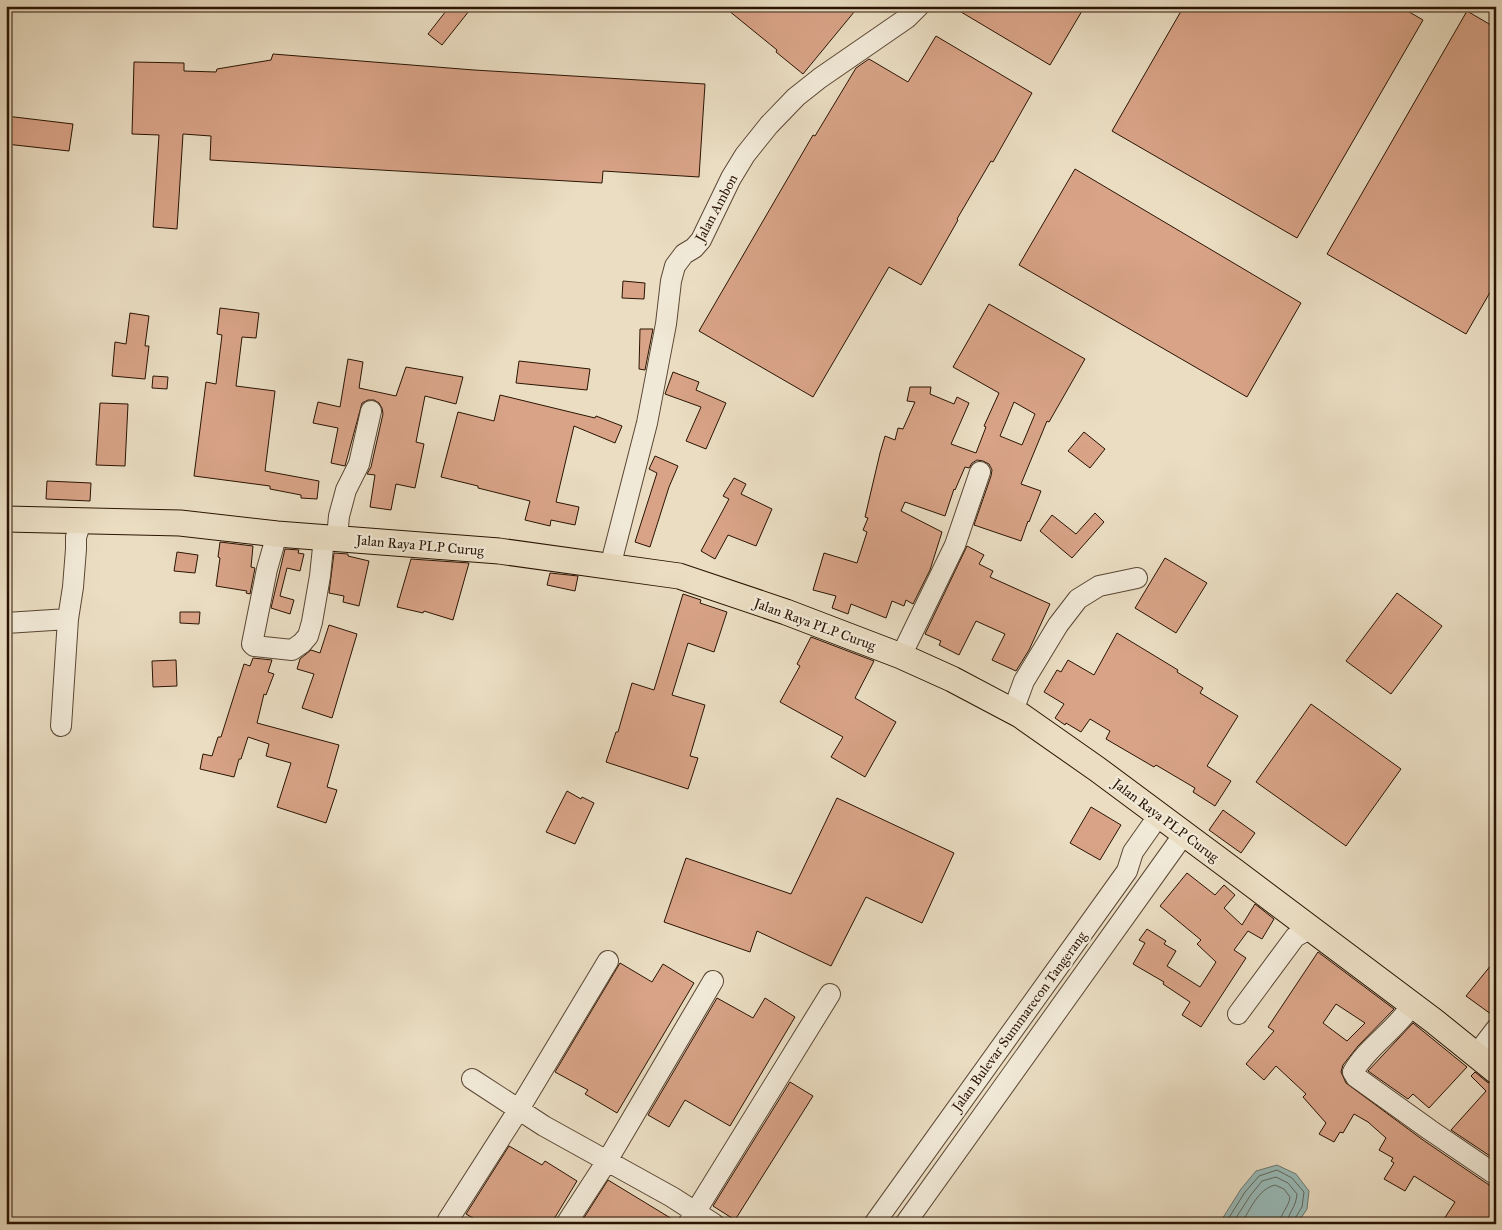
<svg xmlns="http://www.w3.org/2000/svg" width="1502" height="1230" font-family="'IM FELL Great Primer',serif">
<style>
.water{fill:#99bbb9;stroke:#6d7870}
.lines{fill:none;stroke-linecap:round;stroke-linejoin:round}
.shore{stroke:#62685e;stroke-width:1}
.building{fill:#d8a387;stroke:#2a1403;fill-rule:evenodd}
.minor-casing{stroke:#5a4633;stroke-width:22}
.major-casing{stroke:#2a1403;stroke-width:27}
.minor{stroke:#f1e9d7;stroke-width:20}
.major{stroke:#eaddc2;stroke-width:25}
.labels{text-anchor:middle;stroke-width:4.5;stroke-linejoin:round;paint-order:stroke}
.street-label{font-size:14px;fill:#2a1403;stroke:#f1e9d7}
</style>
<rect width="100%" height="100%" fill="#eaddc2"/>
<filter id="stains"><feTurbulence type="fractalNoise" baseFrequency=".004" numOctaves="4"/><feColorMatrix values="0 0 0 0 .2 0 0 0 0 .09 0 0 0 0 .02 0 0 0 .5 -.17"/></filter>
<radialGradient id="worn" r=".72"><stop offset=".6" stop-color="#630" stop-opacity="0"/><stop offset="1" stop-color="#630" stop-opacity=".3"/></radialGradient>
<path class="water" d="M1277,1165L1296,1174L1309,1191L1307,1209L1297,1224H1219L1241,1189L1256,1171Z"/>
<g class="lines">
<path class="shore" d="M1225,1224L1245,1192L1259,1176L1277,1170L1292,1178L1304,1192L1302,1207L1294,1220V1224
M1232,1224L1250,1196L1262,1181L1276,1177L1288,1183L1297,1194C1296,1208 1288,1212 1287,1224
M1241,1224C1250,1210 1258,1189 1275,1185L1284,1189L1290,1197C1289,1207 1280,1213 1280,1224"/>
</g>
<path class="building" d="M450,6H473L442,45L428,34Z
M723,6H859L803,74L776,52L777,50Z
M951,6H1085L1050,65Z
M1184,6H1399L1423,20L1297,238L1112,131Z
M1467,11L1496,28V282L1466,334L1327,254Z
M936,36L1032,93L993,162L991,161L957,219L958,220L921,285L889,267L813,397L699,331L813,135L815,136L856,68L869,59L908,82Z
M273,54L474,70L705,84L699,177L603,171L602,183L210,160L211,136L183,134L177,229L153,227L159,135L132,134L134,62L184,63V71L216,72L217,69L271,60Z
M6,116L73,124L69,151L6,144Z
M1075,169L1301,303L1247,397L1019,265Z
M623,281L645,283L644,299L622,298Z
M989,304L1085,359L1049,422L1047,421L1021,484L1041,491L1029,522L1028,521L1021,541L974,525L991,476L992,470L989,464L983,461L977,460L972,463L969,468L965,467L955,490L954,489L945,516L905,502L901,511L942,532L930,570L913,604L906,600L904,606L892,601L886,618L851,604L848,614L832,608L836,596L813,590L824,553L857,563L867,532L863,530L868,518L865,517L880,453L885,436L895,440L898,428L903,429L915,402L907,401L910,387H931L930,394L954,404L957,397L969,403L951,444L976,453L986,427L984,426L999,393L953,367ZM1014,402L1035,414L1022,445L1000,436Z
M220,308L259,313L256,338L242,337L236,386L275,391L265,471L319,481L317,499L301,498V495L270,489V486L194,476L206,382L216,384L222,335L217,334Z
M130,313L149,316L145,346H149L145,379L112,376L115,342L126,344Z
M640,329H653L645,370L639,369Z
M348,359L363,362L359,388L396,396L406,367L463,377L456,404L425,396L416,442L424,444L415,488L396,484L391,510L370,507L375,475L367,474L371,467L383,414L382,408L379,403L374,400H368L362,403L345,466L331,463L338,428L313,423L318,402L340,407Z
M519,361L590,369L587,390L516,383Z
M673,372L699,382L696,390L726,403L706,449L686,441L701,407L665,394Z
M153,376L168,377L167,389L152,388Z
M500,395L595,418L596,416L622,426L615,443L574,426L556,502L579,507L575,525L551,520L550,526L525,520L530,501L478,488V486L441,477L458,412L494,421Z
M100,403L128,404L125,466L96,465Z
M1084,432L1105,449L1090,468L1068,451Z
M655,456L678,466L669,487L650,547L635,542L657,473L649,469Z
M734,478L746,484L741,494L772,509L756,546L728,535L715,559L701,551L729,499L723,496Z
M47,481L91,483L90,501L46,499Z
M1095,513L1104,522L1072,558L1040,531L1052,515L1076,534Z
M220,542L253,546L251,567L255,568L250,594L246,593L247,591L216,586L220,558L218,557Z
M967,546L984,555L979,564L993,571L990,577L1050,604L1029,650L1016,671L992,660L1005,634L976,621L959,655L939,645L941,641L925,634Z
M285,549L299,550L298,553L304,554L300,571L287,568L280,596L294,600L290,614L271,608Z
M177,552L198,555L195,573L174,571Z
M334,553L348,554V556L369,561L359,606L343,602L344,596L329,593Z
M1165,558L1207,583L1176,633L1135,608Z
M411,559L469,563L453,620L424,611L423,613L397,607Z
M550,573L578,576L575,591L547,585Z
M1397,593L1442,626L1391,694L1346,661Z
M683,594L701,600L700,603L727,612L714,652L688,643L672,695L705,705L690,756L698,758L688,789L606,762L616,732H618L632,683L654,690Z
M180,612H200L199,624L180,623Z
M329,625L357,634L332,718L302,708L314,674L297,669L300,659L311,650L320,653Z
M1117,633L1178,670L1177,672L1203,688L1200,693L1238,716L1207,766L1231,781L1215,806L1193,792L1195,788L1156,765L1154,767L1106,739L1110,731L1090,719L1081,732L1066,723L1065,725L1055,718L1064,704L1044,692L1057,670L1061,672L1068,660L1094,675Z
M811,637L874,661L855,698L896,722L865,777L831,757L843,737L780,702L800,666L797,664Z
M253,658L272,660L268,672L274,674L266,695L264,694L257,723L339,745L327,787L337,790L326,823L277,807L291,763L266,756L269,744L248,737L241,759H239L234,777L200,769L203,754L212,756L218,737H221L244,664L250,666Z
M176,660L177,686L153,687L152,661Z
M1311,704L1401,769L1346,846L1256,782Z
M567,791L581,799L582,797L594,803L575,844L546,832Z
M837,798L954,853L922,923L866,897L831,966L757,931L750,952L664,922L686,858L791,894Z
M1091,807L1121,825L1100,860L1070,843Z
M1223,810L1255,833L1241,853L1209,830Z
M1187,873L1215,895L1224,885L1235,895L1224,908L1242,925L1255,904L1274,919L1262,939L1248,931L1234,950L1246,958L1201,1027L1182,1015L1190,1002L1163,984L1164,982L1133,964L1145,943L1139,940L1147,929L1166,941L1164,944L1176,951L1167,966L1200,987L1216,962L1197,944L1201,940L1160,906Z
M1318,952L1394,1009L1358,1046L1343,1065L1341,1072L1346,1083L1423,1140L1489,1185L1496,1187V1224H1451L1444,1219L1455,1202L1414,1176L1405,1191L1384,1179L1394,1163L1391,1161L1393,1158L1379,1150L1386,1138L1368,1122L1354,1114L1343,1133L1340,1132L1334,1142L1319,1134L1326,1123L1303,1097L1306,1094L1276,1066L1264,1080L1246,1064L1274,1031L1268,1027ZM1336,1004L1365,1023L1347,1041L1323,1023Z
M1496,959V1017H1495L1466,996Z
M620,963L652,982L663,964L694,983L617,1113L585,1094L588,1090L555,1072Z
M717,998L753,1018L765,998L795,1017L730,1126L685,1100L669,1127L648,1115Z
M1413,1023L1467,1067L1429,1108L1413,1094L1408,1099L1368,1071Z
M1475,1072L1487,1082L1496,1085V1160L1451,1130L1486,1091L1471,1076Z
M790,1082L813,1096L735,1220L713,1206Z
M509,1146L542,1165L545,1161L577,1181L551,1224H483L466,1214Z
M608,1180L677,1222L676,1224H580Z"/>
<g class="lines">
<defs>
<path id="minor" d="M277,534L267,569L252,644L254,646L292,650L302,643L308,636L312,622L320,576L324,538
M337,538L339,516L346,490L359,464L371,411
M610,567L647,423L666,324L671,281L675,266L684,254L694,248L701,240L731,178L745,155L769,125L796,97L820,78L907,18L919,6
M6,623L68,619L73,587L76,549V537L81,522
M901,656L955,545L980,472
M1013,711L1024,681L1058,625L1078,599L1099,586L1137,578
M61,726L68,619
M1412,1005C1396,1030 1368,1046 1353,1072L1356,1077L1430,1130L1496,1175
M1238,1014L1295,937L1311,928
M1476,1055L1496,1029
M472,1079L544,1126L672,1197L714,1224
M448,1220L519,1109L608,961
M566,1224L607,1161L713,981
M688,1224L830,994
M874,1224L1127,871L1133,852L1159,815
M905,1224L1184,834"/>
<path id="major" d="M6,519L180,523L277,534L499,551L679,576L786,612L901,656L952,679L1020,715L1097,769L1237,873L1434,1021L1496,1071"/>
</defs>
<use href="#minor" class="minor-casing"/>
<use href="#major" class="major-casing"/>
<use href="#minor" class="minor"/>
<use href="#major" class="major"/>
</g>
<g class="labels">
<g class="street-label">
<text transform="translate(716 208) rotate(-62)" y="5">Jalan Ambon</text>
<text transform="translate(420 545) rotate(5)" y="5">Jalan Raya PLP Curug</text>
<text transform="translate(815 624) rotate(20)" y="5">Jalan Raya PLP Curug</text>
<text transform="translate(1166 820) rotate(37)" y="5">Jalan Raya PLP Curug</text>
<text transform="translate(1019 1021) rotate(-54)" y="5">Jalan Bulevar Summarecon Tangerang</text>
</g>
</g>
<rect width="1502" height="1230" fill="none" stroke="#eaddc2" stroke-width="25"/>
<rect x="8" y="8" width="1487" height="1215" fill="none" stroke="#2a1403" stroke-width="2.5"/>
<rect x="12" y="12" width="1477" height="1205" fill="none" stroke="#2a1403"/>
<rect width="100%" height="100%" filter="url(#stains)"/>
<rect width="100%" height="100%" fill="url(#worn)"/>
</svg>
